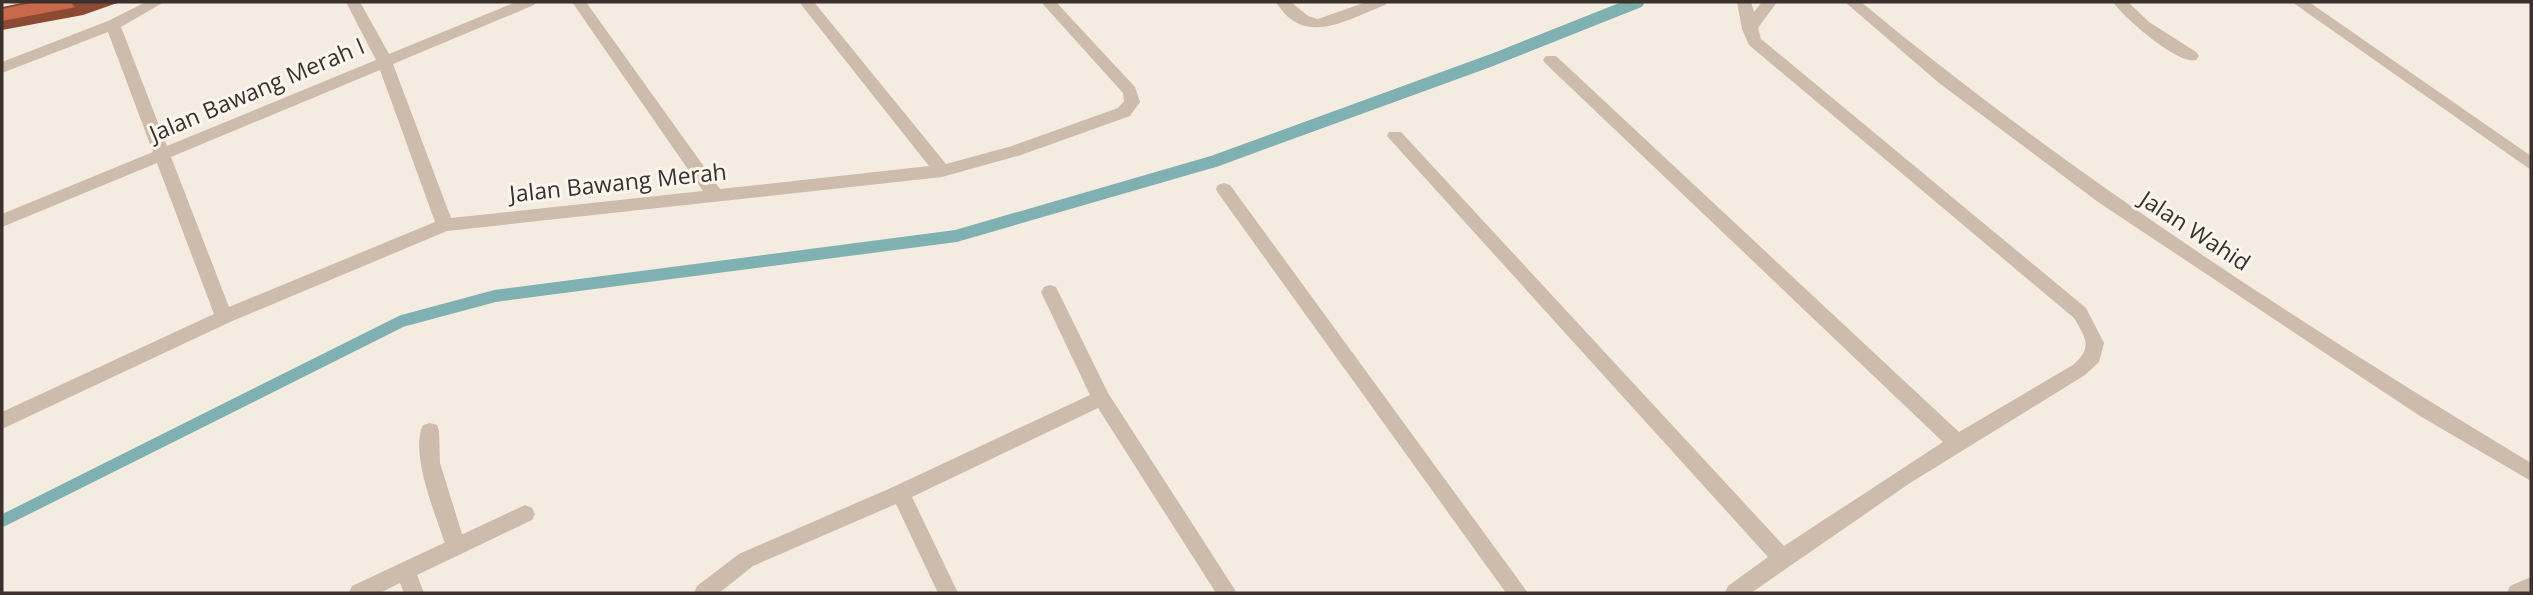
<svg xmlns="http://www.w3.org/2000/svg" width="2533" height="595" font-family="'Open Sans',sans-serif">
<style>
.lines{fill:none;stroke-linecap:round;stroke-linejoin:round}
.stream{stroke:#7fb0b2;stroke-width:12}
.lane{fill:#cdbbac;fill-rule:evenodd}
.street{fill:#cdbbac;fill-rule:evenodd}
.shaded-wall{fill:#8c4a34}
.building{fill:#c8694b;stroke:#8c4a34;stroke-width:2}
.labels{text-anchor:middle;stroke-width:6;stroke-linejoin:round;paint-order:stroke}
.street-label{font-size:23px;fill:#3b302b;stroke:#fbf5ee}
</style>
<rect width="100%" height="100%" fill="#f4ebe1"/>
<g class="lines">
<path class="stream" d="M2,521L402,321L495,296L956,236L1215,161L1492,60L1638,2"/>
<path class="lane" d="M2113,2H2128L2149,22L2196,52L2199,56L2196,60C2178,65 2123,17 2113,2Z
M430,423L437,425L439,431L440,463L466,547L463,553L456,556L449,553L446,547C437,517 409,455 423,425Z"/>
<path class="street" d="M146,2H164L121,27L167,146L376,60L346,2H360L389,54L516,2H536L534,5L393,64L451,218L703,191L572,2H586L720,189L929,166L799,2H814L946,164L1012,146L1118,108L1124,101L1123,93L1041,2H1056L1135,87L1140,102L1130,116L1021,155L942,177L447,231L230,322L2,429V412L214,314L157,163L2,227V214L153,152L108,32L2,73V62L108,21ZM380,70L435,222L229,307L171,157Z
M1276,2H1291L1308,16L1318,19L1366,2H1387L1385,5C1346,20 1304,48 1276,2Z
M1737,2H1751L1754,12L1762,2H1777L1758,28L1761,39L2086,308L2104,343L2099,362L2085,375L1910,483L1751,593H1725L1728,586L1768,557L1387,136L1389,132H1401L1784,546L1943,442L1546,64L1543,60L1546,56H1556L1959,432L2073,365C2093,348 2086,338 2074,318L1749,45L1742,29Z
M1845,2H1861C2070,175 2299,323 2531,463V481L2420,416L2098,202L1939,83Z
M2292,2H2309L2531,156V170Z
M1224,183L1230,185L1528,593H1506L1218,193L1216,189L1218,185Z
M1050,285L1056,287L1108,393L1237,593H1216L1098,408L912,497L958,593H938L896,504L753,566L719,593H694L697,586L739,554L893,487L1090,395L1041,292L1044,287Z
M525,505L532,508L535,514L532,520L417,575L424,593H404L400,583L380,593H349L352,586Z
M2531,577V593H2507L2510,586Z"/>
</g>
<path class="shaded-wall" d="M75,2H120L83,15L2,30V22Z"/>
<path class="building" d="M31,2H72L77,8L2,22V8Z"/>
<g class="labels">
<g class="street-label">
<text transform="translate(257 90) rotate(-23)" y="8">Jalan Bawang Merah I</text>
<text transform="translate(618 183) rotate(-6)" y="8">Jalan Bawang Merah</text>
<text transform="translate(2195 231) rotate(33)" y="8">Jalan Wahid</text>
</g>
</g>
<rect width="2533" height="595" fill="none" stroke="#3b302b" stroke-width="7"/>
</svg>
